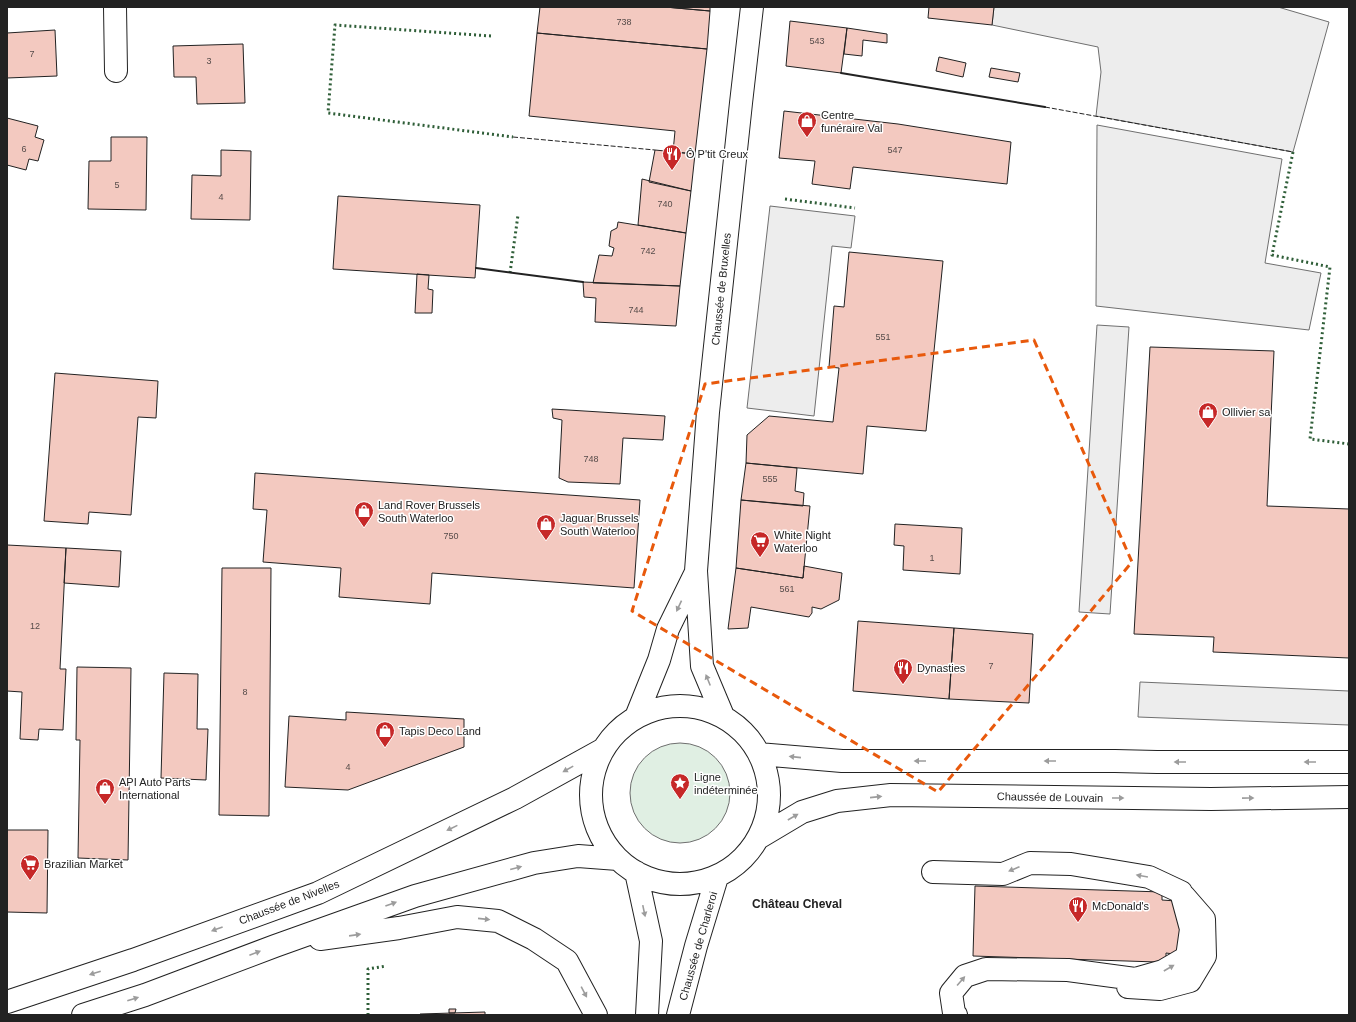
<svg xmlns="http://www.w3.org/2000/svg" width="1356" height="1022" font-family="Arial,sans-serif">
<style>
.green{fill:#e0efe3;stroke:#6f6f6f}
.parking{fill:#ededed;stroke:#6f6f6f}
.building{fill:#f3c9c0;stroke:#222}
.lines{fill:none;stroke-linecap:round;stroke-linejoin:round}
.minor-casing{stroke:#222;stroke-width:24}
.major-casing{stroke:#222;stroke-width:24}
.minor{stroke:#fff;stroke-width:22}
.major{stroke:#fff;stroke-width:22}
.hedge{stroke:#2f5e38;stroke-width:3;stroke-dasharray:2 3;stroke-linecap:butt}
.fence{stroke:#222;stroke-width:1;stroke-dasharray:5 2;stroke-linecap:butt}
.wall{stroke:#222;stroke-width:2}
.oneway{fill:#9c9c9c}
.marked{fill:none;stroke:#e8590c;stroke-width:3;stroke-dasharray:8 5;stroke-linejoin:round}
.labels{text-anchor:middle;stroke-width:3;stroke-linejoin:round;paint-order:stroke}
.number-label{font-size:9px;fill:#564c4a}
.poi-label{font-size:11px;fill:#222;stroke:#fff;text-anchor:start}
.street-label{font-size:11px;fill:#222;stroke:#fff}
.neighbourhood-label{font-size:12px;font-weight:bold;fill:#222;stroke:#fff}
</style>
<rect width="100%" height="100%" fill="#fff"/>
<path class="green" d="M630 793a50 50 0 1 1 100 0a50 50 0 1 1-100 0Z"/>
<path class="parking" d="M994,7H1278L1329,22L1293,152L1096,116L1101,72L1098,47L992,25Z
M1097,125L1282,159L1265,263L1321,273L1309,330L1096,306Z
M770,206L855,216L851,248L832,246L814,416L747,408Z
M1097,325L1129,327L1110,614L1079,612Z
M1140,682L1349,691V725L1138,717Z"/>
<path class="building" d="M540,7H665L710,11L707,49L537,33Z
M665,7H710V11Z
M929,7H994L992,25L928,18Z
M790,21L847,28L841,73L786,66Z
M847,28L887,34V43L863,40L862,56L844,54Z
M55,30L57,76L7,78V33Z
M537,33L707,49L695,154L673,152L675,131L529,116Z
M243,44L245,103L197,104L196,77H174L173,46Z
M939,57L966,63L963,77L936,71Z
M991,68L1020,73L1018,82L989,77Z
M784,111L898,124L1011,142L1007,184L853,167L850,189L812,184L815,161L779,158Z
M7,118L38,126L35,137L44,140L38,161L29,159L26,170L7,165Z
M111,137H147L146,210L88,209L89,161H111Z
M221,150L251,151L250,220L191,219L192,175L221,176Z
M655,150L695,154L691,191L649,182Z
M642,179L691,191L686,233L638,225Z
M338,196L480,205L475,278L333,269Z
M618,222L686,233L680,286L593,283L599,255L612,256L614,248L609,246L611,231L617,228Z
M849,252L943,261L926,431L867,426L863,474L746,463L747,435L769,416L833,422L839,368L829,367L834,306L844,307Z
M417,274L429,275L428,289L433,290L432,313H415Z
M583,282L680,286L676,326L595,322L596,298L584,297Z
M1150,347L1274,351L1267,506L1349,509V658L1213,652L1214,637L1134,634Z
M55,373L158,381L156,418L138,417L131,515L89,512L88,524L44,521Z
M552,409L665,416L663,440L623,438L620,484L568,482L559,478L562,420L553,418Z
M746,463L797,468L795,491L804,493L803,506L741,500Z
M255,473L640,500L634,588L432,573L430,604L339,597L341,568L263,562L267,510L253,509Z
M741,500L810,506L803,578L736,568Z
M895,524L962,528L960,574L903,570L904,546L894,545Z
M7,545L66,548L60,669H66L63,730L39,729L38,740L20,739L22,692L7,691Z
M66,548L121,551L119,587L64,583Z
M804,566L842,573L839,600L821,609L812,607V613L809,617L751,607L748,628L728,629L736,568L803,578Z
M222,568H271L269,816L219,815Z
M858,621L954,628L949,699L853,691Z
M954,628L1033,634L1029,703L949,699Z
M77,667L131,668L128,860L78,858L80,740H76Z
M164,673L198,674L197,729H208L206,780L161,778Z
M346,712L464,719V747L348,790L285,787L289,716L346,720Z
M7,830H48L47,913L7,912Z
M975,886L1162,892V900L1176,901L1184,929L1181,943L1174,954L1166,953V961L1157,962L973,956Z
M449,1009H456L455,1013H449Z
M485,1012V1015H420V1014Z"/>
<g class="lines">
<defs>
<path id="minor" d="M115,7L116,71
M933,872L1003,874L1030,863L1071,864L1149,877L1181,892L1191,929L1187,957L1163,971L1135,979L1068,970L986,969L965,976L951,993L954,1013L956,1015
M1128,987L1160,989L1190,981L1205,956L1204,919L1184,896"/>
<path id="major" d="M591 795a89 89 0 1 1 178 0a89 89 0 1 1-178 0Z
M723,716L702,666L696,571L708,412L741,103L752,7
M636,717L659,660L668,629L696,572
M760,754L842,761H1115L1157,762H1349
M760,837L802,812L837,801L891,795L1211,799L1349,797
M636,872L651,941L647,1015
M320,939L399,928L457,917L498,921L534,939L567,961L596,1015
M7,1002L133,960L318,893L515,798L602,750
M83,1015L145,995L275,946L415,896L534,863L578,856L618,859
M678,1015L696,946L717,877"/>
</defs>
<use href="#minor" class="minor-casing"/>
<use href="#major" class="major-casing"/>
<use href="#minor" class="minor"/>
<use href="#major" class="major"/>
<path class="hedge" d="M491,36L335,25L328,113L513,137
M1293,152L1272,255L1330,267L1310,439L1349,444
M785,199L855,208
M510,273L518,215
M368,1015V969L386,966"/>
<path class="fence" d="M1045,107L1293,152
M513,137L655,150"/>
<path class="wall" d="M841,73L1045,107
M476,268L583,282"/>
</g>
<defs><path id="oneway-solid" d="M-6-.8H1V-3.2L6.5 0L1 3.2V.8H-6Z"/></defs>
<g class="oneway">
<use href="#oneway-solid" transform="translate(679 606) rotate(115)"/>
<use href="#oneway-solid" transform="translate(708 680) rotate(-112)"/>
<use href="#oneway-solid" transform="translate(795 757) rotate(-174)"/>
<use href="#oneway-solid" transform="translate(920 761) rotate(180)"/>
<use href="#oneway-solid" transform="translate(1050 761) rotate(180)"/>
<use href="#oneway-solid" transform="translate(1180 762) rotate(-180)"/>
<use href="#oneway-solid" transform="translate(1310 762) rotate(-180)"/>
<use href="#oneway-solid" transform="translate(568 769) rotate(151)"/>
<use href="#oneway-solid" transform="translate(876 797) rotate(-6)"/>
<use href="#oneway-solid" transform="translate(1118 798)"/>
<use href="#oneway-solid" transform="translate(1248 798) rotate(-1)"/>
<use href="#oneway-solid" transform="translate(793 817) rotate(-30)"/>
<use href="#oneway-solid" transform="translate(452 828) rotate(154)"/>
<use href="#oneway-solid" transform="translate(516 868) rotate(-15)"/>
<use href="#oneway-solid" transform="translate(1014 869) rotate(157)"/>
<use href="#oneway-solid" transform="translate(1142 876) rotate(-170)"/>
<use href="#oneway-solid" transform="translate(391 904) rotate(-20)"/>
<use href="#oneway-solid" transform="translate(644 911) rotate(78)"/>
<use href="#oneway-solid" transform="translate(484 919) rotate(6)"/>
<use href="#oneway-solid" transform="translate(217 929) rotate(160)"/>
<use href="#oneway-solid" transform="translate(355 935) rotate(-8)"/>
<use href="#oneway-solid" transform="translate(255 953) rotate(-21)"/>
<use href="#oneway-solid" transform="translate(1169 968) rotate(-30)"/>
<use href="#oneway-solid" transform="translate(95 973) rotate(162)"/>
<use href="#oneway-solid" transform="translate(961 981) rotate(-49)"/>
<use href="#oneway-solid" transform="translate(584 992) rotate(62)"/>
<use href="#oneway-solid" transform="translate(133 999) rotate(-18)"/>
</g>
<path class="marked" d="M1034,340L1132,562L938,792L632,611L705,384Z"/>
<defs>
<symbol id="shop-pin" viewBox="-11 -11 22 30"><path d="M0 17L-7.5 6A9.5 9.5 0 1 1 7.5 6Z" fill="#c62828" stroke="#fff"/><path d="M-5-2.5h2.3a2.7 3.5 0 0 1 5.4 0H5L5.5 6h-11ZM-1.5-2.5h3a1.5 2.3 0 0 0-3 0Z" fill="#fff"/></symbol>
<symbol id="restaurant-pin" viewBox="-11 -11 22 30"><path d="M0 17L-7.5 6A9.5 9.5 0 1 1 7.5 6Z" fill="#c62828" stroke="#fff"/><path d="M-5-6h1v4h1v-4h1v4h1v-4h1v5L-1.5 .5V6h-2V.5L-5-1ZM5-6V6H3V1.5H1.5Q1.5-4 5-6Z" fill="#fff"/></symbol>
<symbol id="supermarket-pin" viewBox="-11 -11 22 30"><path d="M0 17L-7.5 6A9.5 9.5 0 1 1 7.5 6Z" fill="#c62828" stroke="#fff"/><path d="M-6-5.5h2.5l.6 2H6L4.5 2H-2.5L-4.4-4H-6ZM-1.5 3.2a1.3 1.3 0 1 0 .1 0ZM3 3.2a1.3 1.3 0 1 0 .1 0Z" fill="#fff"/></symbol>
<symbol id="sight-pin" viewBox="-11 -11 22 30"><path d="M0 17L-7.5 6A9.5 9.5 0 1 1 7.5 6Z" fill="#c62828" stroke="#fff"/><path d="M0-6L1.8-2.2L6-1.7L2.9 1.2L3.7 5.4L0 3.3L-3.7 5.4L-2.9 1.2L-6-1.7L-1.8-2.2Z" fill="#fff"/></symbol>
</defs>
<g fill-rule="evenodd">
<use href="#shop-pin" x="796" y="110" width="22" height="30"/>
<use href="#restaurant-pin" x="661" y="143" width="22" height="30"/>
<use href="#shop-pin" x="1197" y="401" width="22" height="30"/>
<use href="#shop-pin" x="353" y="500" width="22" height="30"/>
<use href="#shop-pin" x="535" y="513" width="22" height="30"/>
<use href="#supermarket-pin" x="749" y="530" width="22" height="30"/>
<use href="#restaurant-pin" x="892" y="657" width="22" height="30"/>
<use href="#shop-pin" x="374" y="720" width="22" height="30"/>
<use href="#sight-pin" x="669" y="772" width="22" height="30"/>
<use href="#shop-pin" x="94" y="777" width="22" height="30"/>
<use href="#supermarket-pin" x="19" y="853" width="22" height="30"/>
<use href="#restaurant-pin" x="1067" y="895" width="22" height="30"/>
</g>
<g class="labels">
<g class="number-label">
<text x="624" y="25">738</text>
<text x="817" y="44">543</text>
<text x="32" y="57">7</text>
<text x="209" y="64">3</text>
<text x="24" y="152">6</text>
<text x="895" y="153">547</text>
<text x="117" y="188">5</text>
<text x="221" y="200">4</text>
<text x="665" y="207">740</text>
<text x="648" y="254">742</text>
<text x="636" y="313">744</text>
<text x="883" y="340">551</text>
<text x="591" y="462">748</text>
<text x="770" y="482">555</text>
<text x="451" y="539">750</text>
<text x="932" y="561">1</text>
<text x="787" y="592">561</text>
<text x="35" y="629">12</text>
<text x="991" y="669">7</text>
<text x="245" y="695">8</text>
<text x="348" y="770">4</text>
</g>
<g class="poi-label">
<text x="821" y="119">Centre<tspan x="821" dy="13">funéraire Val</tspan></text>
<text x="686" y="158">Ô P'tit Creux</text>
<text x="1222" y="416">Ollivier sa</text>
<text x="378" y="509">Land Rover Brussels<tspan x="378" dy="13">South Waterloo</tspan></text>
<text x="560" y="522">Jaguar Brussels<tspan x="560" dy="13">South Waterloo</tspan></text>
<text x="774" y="539">White Night<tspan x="774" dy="13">Waterloo</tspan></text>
<text x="917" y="672">Dynasties</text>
<text x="399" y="735">Tapis Deco Land</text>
<text x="694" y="781">Ligne<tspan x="694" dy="13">indéterminée</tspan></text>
<text x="119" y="786">API Auto Parts<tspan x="119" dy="13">International</tspan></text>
<text x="44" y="868">Brazilian Market</text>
<text x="1092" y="910">McDonald's</text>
</g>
<g class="street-label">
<text transform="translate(721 289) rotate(-84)" y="4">Chaussée de Bruxelles</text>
<text transform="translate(1050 797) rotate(1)" y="4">Chaussée de Louvain</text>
<text transform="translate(289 902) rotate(-21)" y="4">Chaussée de Nivelles</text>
<text transform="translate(698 946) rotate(-74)" y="4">Chaussée de Charleroi</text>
</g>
<g class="neighbourhood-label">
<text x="797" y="908">Château Cheval</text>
</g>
</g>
<rect width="1356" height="1022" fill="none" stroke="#222222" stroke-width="16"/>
</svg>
